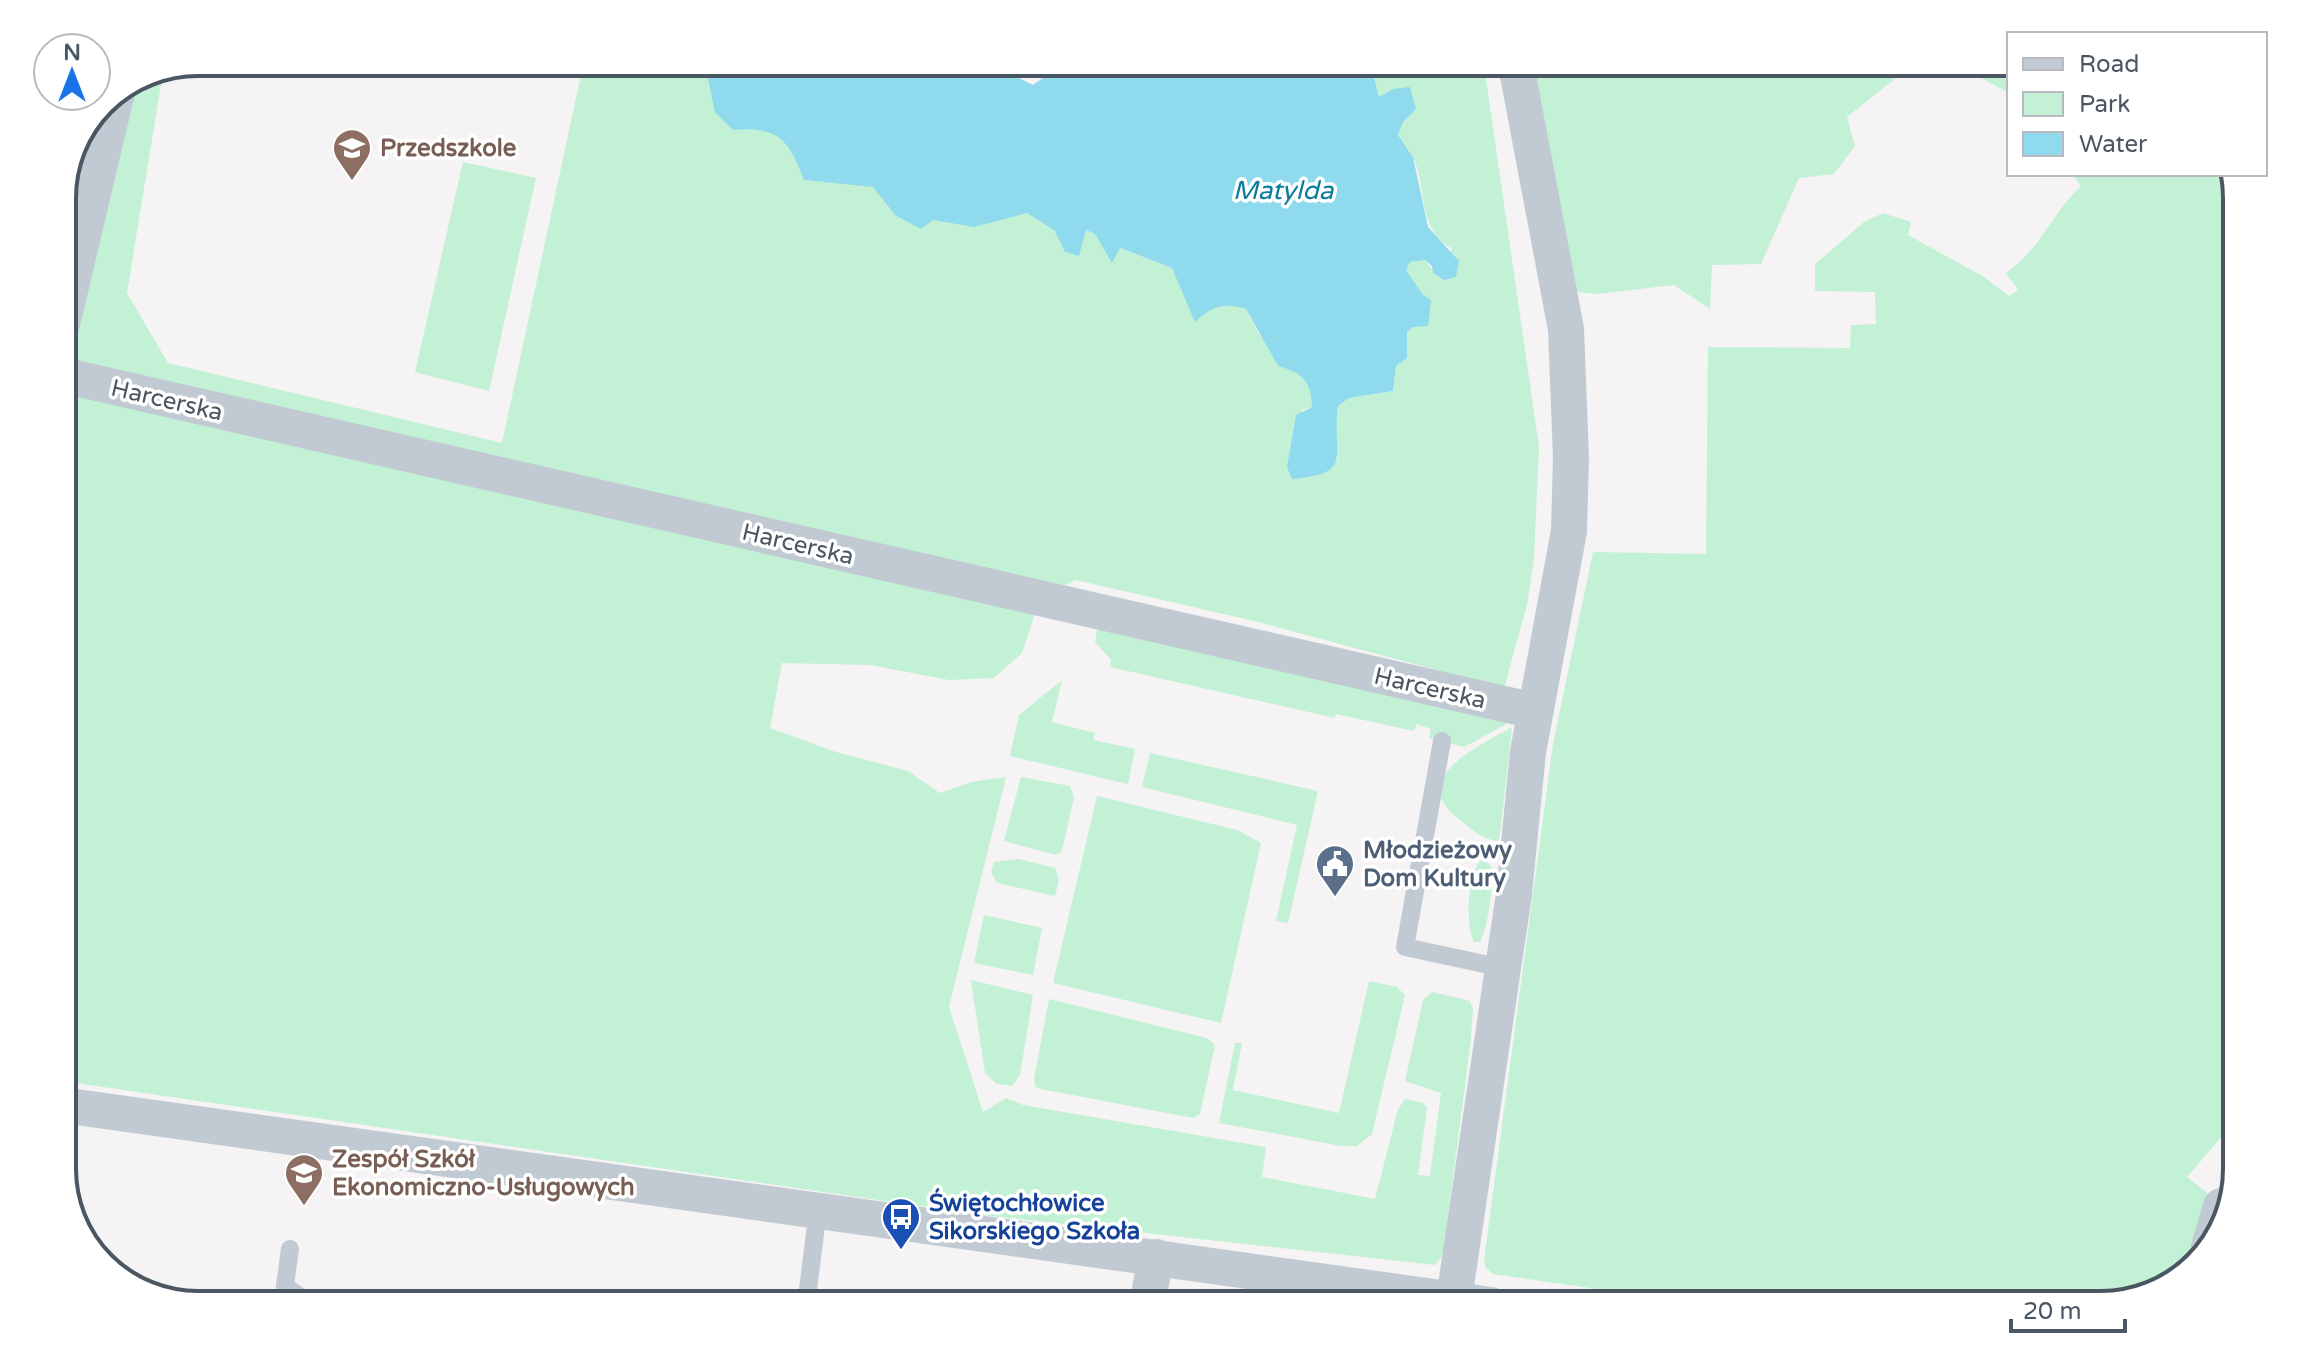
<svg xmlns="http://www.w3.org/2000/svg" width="2299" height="1367" font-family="'Varela Round',sans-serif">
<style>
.green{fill:#c3f1d5}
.water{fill:#90daee}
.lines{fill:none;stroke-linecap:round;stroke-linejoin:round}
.service{stroke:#c1cad2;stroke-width:18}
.minor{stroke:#c1cad2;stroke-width:36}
.labels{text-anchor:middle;stroke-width:7;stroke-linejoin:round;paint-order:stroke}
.education-label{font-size:24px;font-weight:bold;fill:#785e54;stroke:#fff;text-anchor:start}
.street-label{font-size:24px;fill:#4a5661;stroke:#fff}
.service-label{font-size:24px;font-weight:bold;fill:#4e5e75;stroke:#fff;text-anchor:start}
.transit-label{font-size:24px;font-weight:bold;fill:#164399;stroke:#fff;text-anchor:start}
.water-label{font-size:26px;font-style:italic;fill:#0c7c9b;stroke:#fff}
.rim{fill:none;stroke:#4a5661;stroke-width:4}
</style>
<rect width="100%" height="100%" fill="#f5f3f3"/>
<path class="green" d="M2009,62V93L1953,63Z
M1915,63L1847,117L1855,146L1834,174L1799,178L1761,264L1712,265L1710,309L1674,285L1597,294L1568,291L1528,65Z
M1484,65L1539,447L1534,559L1527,605L1504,688L1254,621L1076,580L1040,598L1022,653L994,678L949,680L870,665L782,663L770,728L836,752L908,771L940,793L971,782L1006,777L949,1007L983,1112L1006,1098L1023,1105L1266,1147L1262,1177L1375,1199L1398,1109L1405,1099L1423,1103L1427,1107L1418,1175L1430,1176L1441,1093L1405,1081L1423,1000L1432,992L1470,1001L1473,1009L1471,1039L1445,1239L1442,1256L1435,1265L981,1215L62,1081V189L102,101L146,72H163L127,293L168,363L502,443L582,70L714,69L708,79L733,129C777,126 788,139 805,180L873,186L895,215C941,222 983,227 1027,213L1055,231L1085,230L1095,234L1112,262L1119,248L1172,268L1182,287L1208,311L1227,303L1246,309L1259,334L1311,387L1312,407L1301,410L1338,461L1335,433L1338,406L1349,398L1393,391L1396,366L1407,358V332L1413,327L1423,295L1405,270L1410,262L1425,260L1438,277L1452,249C1416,228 1428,189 1413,157C1409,149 1402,142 1398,135L1403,122L1416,109L1379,98L1371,66Z
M1150,67H1233C1206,83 1177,80 1150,67Z
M463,162L536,178L489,391L415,372Z
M2072,174H2232L2237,189V1119L2187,1177L2214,1198L2192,1264L2170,1287L2102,1305H1709L1493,1274L1486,1268L1484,1260L1553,744L1593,552L1706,554L1708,347L1850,348L1851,325L1876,324L1875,292L1815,291V264L1864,222L1883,213L1911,222L1908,235L1984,277L2009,296L2018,290L2006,273C2042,248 2050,215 2081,186Z
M1098,625L1508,717L1505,725L1464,747L1429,738L1431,729L1417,724L1414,731L1336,714L1335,718L1110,667L1111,660L1095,642Z
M1062,680L1052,722L1095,733L1093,740L1135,749L1128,784L1010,756L1019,715Z
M1512,727L1500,834L1498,841C1481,839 1473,830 1460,820C1403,778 1482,745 1512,727Z
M1150,753L1318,791L1288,923L1276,921L1297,825L1142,787Z
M1021,777L1070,786L1074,797L1062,851L1056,855L1004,841Z
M1097,796L1237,830L1261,843L1221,1023L1053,983Z
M1019,859L1055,868L1059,880L1055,896L997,883L991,872L994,862Z
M1482,859L1492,867C1492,891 1490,920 1480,942H1474C1465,923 1467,875 1482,859Z
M984,915L1042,928L1033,975L974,963Z
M971,980L1033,995L1020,1075L1012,1086L997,1084L985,1073Z
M1369,981L1397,987L1405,995L1372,1134L1357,1146H1341L1219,1123L1235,1043H1242L1233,1090L1339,1113Z
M1049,999L1207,1038L1215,1045L1200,1114L1193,1118L1036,1088L1034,1079Z"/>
<path class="water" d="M1371,66L1379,97L1393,89L1410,87L1416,109L1403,122L1398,135L1413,157L1428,227L1459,261L1456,277L1444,280L1433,273L1432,266L1425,260L1410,262L1406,270L1423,295L1431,300L1428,326L1413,327L1407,332V358L1396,366L1393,391L1349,398L1338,406C1331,457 1356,473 1292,479L1287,467L1296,415L1312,407C1311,381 1303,373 1278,366L1246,309C1224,302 1212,306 1195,322L1172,268L1120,248L1112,263L1095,234L1086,230L1079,256L1065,252L1055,231L1027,213L974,227L933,220L921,229L895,215L873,187L804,180C789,139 777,126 733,130L715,112L708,79L714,69L1017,68L1019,78L1033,85L1058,67H1150L1169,76L1201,78L1233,67Z"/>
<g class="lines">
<path class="service" d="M1442,741L1405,947L1503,968
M290,1249L285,1286L312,1305
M806,1305L818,1210"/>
<path class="minor" d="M62,324L117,92
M62,375L1535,711
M62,1105L1491,1305
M2209,1247L2221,1206
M1454,1299L1514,894L1528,752L1569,531L1571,458L1566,329L1516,65
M1147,1305L1156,1257"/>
</g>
<defs>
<symbol id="school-pin" viewBox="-11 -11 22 30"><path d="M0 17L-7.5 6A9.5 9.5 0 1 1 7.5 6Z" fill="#8d6e63" stroke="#fff"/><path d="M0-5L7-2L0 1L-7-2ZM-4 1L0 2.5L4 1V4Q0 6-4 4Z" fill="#fff"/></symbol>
<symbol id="civic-pin" viewBox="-11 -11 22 30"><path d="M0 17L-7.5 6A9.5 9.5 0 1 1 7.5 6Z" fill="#5c6f8a" stroke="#fff"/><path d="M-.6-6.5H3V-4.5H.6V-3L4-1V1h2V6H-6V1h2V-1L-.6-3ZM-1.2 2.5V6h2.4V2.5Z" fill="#fff"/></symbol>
<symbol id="bus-pin" viewBox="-11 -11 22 30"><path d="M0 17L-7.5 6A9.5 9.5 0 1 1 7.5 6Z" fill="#1a4fb4" stroke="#fff"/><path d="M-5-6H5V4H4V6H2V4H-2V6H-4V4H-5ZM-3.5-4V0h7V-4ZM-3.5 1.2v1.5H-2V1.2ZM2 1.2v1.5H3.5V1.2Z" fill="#fff"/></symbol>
</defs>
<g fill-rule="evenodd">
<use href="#school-pin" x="330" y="126" width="44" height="60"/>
<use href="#civic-pin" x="1313" y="842" width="44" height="60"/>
<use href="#school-pin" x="282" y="1151" width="44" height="60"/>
<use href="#bus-pin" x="879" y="1195" width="44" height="60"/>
</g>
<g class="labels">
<g class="education-label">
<text x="380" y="156">Przedszkole</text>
<text x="332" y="1167">Zespół Szkół<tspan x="332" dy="28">Ekonomiczno-Usługowych</tspan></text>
</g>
<g class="street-label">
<text transform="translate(167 400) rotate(13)" y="8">Harcerska</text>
<text transform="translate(798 544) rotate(13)" y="8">Harcerska</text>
<text transform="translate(1430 688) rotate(13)" y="8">Harcerska</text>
</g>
<g class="service-label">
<text x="1363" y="858">Młodzieżowy<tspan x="1363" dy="28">Dom Kultury</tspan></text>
</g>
<g class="transit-label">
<text x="929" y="1211">Świętochłowice<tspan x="929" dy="28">Sikorskiego Szkoła</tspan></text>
</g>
<g class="water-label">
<text x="1283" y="199">Matylda</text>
</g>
</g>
<path d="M0 0H2299V1367H0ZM198 76H2101A122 122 0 0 1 2223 198V1169A122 122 0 0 1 2101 1291H198A122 122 0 0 1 76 1169V198A122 122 0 0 1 198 76Z" fill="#fff" fill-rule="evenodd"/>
<path class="rim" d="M198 76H2101A122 122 0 0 1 2223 198V1169A122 122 0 0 1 2101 1291H198A122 122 0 0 1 76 1169V198A122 122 0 0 1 198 76Z"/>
<rect x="2007" y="32" width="260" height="144" fill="#ffffff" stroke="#b7bbc0" stroke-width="2"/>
<rect x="2023" y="58" width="40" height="12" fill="#c1cad2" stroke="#b7bbc0" stroke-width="2"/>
<text x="2079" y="72" font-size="24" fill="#4a5661">Road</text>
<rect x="2023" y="92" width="40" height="24" fill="#c3f1d5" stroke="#b7bbc0" stroke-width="2"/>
<text x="2079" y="112" font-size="24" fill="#4a5661">Park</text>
<rect x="2023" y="132" width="40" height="24" fill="#90daee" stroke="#b7bbc0" stroke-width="2"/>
<text x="2079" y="152" font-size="24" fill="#4a5661">Water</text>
<g transform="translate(72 72)"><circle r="38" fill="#ffffff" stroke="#b7bbc0" stroke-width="2"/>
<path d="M0-6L14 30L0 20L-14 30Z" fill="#1a73e8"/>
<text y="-12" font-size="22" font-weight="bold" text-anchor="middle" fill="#4a5661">N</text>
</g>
<path d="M2011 1319v12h114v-12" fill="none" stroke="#4a5661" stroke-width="4"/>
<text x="2023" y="1319" font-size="24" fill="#4a5661" stroke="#ffffff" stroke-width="6" paint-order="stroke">20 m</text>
</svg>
